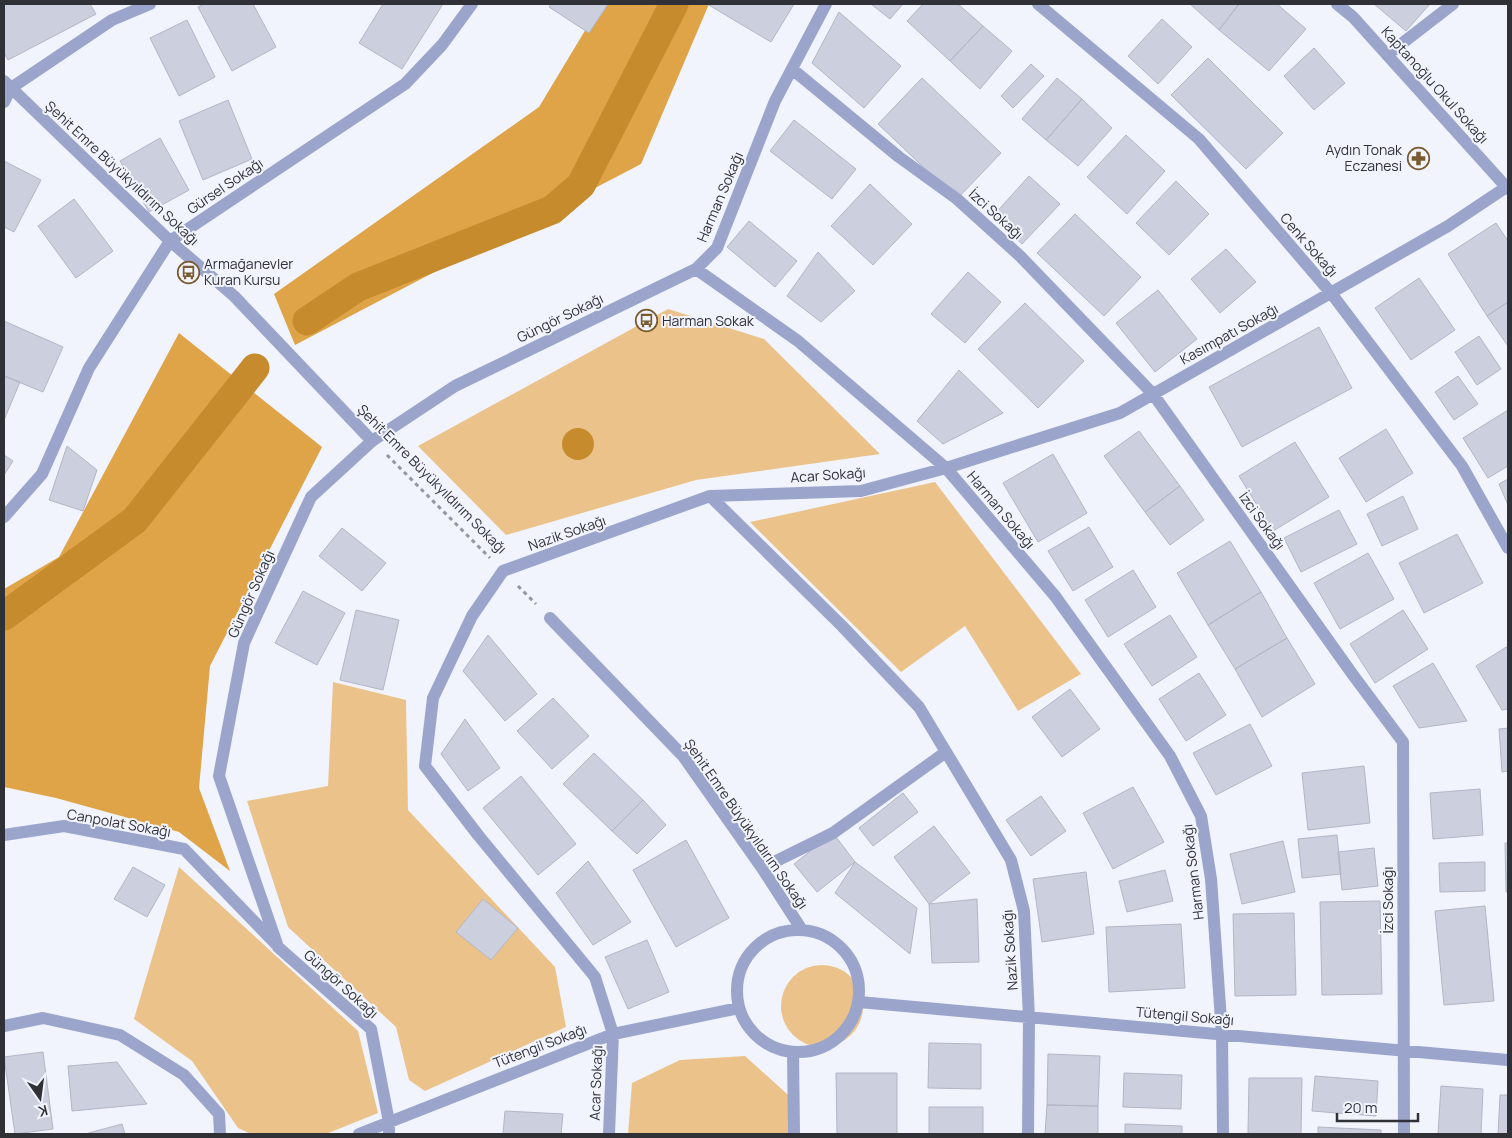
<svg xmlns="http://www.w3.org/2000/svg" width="1512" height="1138" font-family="Manrope,sans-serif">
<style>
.green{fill:#ecc28b}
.forest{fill:#dfa348}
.water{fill:#c68b2c}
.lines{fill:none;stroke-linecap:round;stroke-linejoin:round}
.canal{stroke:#c68b2c;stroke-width:29}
.building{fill:#cbcfde;stroke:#b3b6c5}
.path{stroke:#95979e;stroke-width:3;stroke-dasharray:4 4;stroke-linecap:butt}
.minor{stroke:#9ba5cc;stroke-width:12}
.tertiary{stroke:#9ba5cc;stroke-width:12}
.labels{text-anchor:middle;stroke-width:4;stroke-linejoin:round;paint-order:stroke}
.street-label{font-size:14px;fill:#303137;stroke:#f1f4fd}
.poi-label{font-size:14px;fill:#303137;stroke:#f1f4fd;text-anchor:start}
</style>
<rect width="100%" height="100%" fill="#f1f4fd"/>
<path class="green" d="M668,309L764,339L880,454L696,480L506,535L418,446Z
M935,482L1081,674L1018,711L965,626L901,672L750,522Z
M333,682L406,700L408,810L555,967L566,1027L425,1091L409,1080L396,1027L288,927L247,801L328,786Z
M179,867L358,1031L378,1113L326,1134H251L238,1128L192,1061L134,1019Z
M781 1006a41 41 0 1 1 82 0a41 41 0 1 1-82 0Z
M745,1056L797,1103V1134H628L632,1083L680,1060Z"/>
<path class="forest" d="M601,4H709L641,164L295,345L274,294L539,107Z
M179,333L322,447L210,666L199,788L230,871L179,832L56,798L4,787V589L59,557Z"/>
<path class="water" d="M562 444a16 16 0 1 1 32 0a16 16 0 1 1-32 0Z"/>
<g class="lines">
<path class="canal" d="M307,321L358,287L552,210L581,185L674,4
M4,616L135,520L255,368"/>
</g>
<path class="building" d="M4,4H90L96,14L8,60L4,53Z
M204,4H253L276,47L232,71L198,7Z
M383,4H443L402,69L359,43Z
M551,4H608L589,33L549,7Z
M707,4H794L771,42Z
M871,4H903L890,19Z
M923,4H958L983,26L950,61L907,21Z
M1190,4H1239L1219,30Z
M1239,4H1277L1306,29L1269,71L1219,30Z
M1374,4H1430L1406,31Z
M839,12L901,66L864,108L812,63Z
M1162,19L1192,47L1158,84L1128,56Z
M187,20L215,77L179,96L150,38Z
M983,26L1012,51L980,89L950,61Z
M1314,48L1345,83L1314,110L1284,76Z
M1208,58L1283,133L1246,169L1171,95Z
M1031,64L1044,76L1013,108L1001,96Z
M922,78L1001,153L957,199L878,124Z
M1057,78L1082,99L1046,140L1022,119Z
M1082,99L1112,128L1078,166L1046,140Z
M228,100L252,159L203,180L179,121Z
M794,120L856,169L832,199L770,151Z
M1126,135L1165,171L1127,214L1087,177Z
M160,138L189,190L149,212L120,161Z
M4,161L41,180L14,232L4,227Z
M1029,176L1060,204L1022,244L992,217Z
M1176,181L1209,214L1169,255L1136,223Z
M870,184L912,224L873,265L831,226Z
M74,199L113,251L76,278L38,226Z
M1075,214L1141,277L1104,316L1037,253Z
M749,221L797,261L775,287L727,247Z
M1496,223L1508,241V302L1487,316L1448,254Z
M1226,249L1256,282L1220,313L1191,279Z
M818,252L855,291L821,322L787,296Z
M968,272L1001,302L965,343L931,314Z
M1419,278L1455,330L1411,360L1375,308Z
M1158,290L1197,339L1155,372L1116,323Z
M1508,302V346L1487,316Z
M1025,303L1084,361L1038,408L978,349Z
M4,321L63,347L43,392L4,376Z
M1319,327L1352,388L1242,447L1209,387Z
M1479,336L1501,369L1477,385L1455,352Z
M959,370L1003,413L943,444L917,421Z
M4,376L20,382L4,420Z
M1458,376L1478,404L1454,420L1435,392Z
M1508,410V466L1488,478L1463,438Z
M1386,429L1413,473L1366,502L1339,458Z
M1139,431L1180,486L1145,512L1104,456Z
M1295,442L1329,497L1273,531L1239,476Z
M67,446L97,470L83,511L49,500Z
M1053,454L1087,513L1038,542L1003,483Z
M4,455L13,461L4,475Z
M1508,479V505L1499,484Z
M1180,486L1204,520L1170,545L1145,512Z
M1403,496L1418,529L1382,546L1367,514Z
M1339,510L1357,544L1301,572L1284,538Z
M1089,527L1113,567L1073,591L1048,551Z
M342,528L386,563L362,591L319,556Z
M1457,534L1483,583L1424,613L1399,563Z
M1230,541L1261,592L1208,625L1177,573Z
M1368,553L1394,599L1340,629L1314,583Z
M1133,570L1156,607L1108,637L1085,600Z
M303,591L345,613L317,665L275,643Z
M1261,592L1287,638L1235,669L1208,625Z
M356,610L399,620L383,690L340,680Z
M1403,610L1428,649L1375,683L1350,644Z
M1170,615L1197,657L1152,686L1124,644Z
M488,635L537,694L505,721L463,671Z
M1287,638L1315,684L1262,717L1235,669Z
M1508,646V709L1502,710L1476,666Z
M1433,663L1467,721L1419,728L1393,686Z
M1199,673L1226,715L1186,741L1159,699Z
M1070,689L1100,729L1062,757L1032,717Z
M553,698L589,736L552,769L517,731Z
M465,719L500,768L468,791L441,754Z
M1250,724L1272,766L1216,795L1193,753Z
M1508,728V771L1502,772L1499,729Z
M594,753L643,800L612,831L563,784Z
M1364,766L1370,823L1308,830L1302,773Z
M521,776L576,844L538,875L483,808Z
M1133,787L1164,842L1113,869L1083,813Z
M1480,789L1483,835L1433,839L1430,793Z
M903,793L918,812L873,846L859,828Z
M1041,796L1066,831L1031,856L1006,820Z
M643,800L666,825L637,854L612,831Z
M934,826L970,873L929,904L894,857Z
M833,833L855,862L817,892L794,864Z
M1337,835L1341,874L1302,878L1298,839Z
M686,840L729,918L676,947L633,870Z
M1283,841L1295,892L1242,904L1230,854Z
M1505,843H1508V892H1506Z
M1374,848L1378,886L1342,890L1338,852Z
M588,861L631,922L593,945L556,893Z
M855,862L917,908L910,954L835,893Z
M1485,862V891L1440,892L1439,863Z
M133,867L165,885L147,917L114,899Z
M1165,870L1173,901L1127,912L1119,881Z
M1086,872L1094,934L1042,942L1033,879Z
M483,899L518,928L491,960L456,932Z
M977,899L979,962L932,963L929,904Z
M1380,901L1382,994L1322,995L1320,902Z
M1485,906L1494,1001L1444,1005L1435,911Z
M1294,913L1296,995L1235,996L1233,914Z
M1181,924L1185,988L1109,992L1106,927Z
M647,940L669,992L628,1009L605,957Z
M929,1043L981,1044V1089L928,1088Z
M43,1052L53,1129L15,1134L4,1057Z
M1048,1054L1100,1056L1098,1106L1047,1105Z
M117,1062L147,1104L72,1111L68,1066Z
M836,1073H897V1134H837Z
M1124,1073L1182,1075L1181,1109L1123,1107Z
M1315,1076L1378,1081L1376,1116L1312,1111Z
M1249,1078H1302L1301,1134H1248Z
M1441,1086L1483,1089L1481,1134H1438Z
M1500,1095H1508V1134H1498Z
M1047,1105L1098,1106V1134H1045Z
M929,1107H983V1134H929Z
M505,1111L563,1114L561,1134H503Z
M122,1124L125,1134H85Z
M1125,1124L1182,1126V1134H1125Z
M1318,1127L1381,1130V1134H1318Z"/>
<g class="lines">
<path class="path" d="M387,455L490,558
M518,586L536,604"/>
<path class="minor" d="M1038,4L1199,139L1331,293L1462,466L1508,548
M1337,4L1353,17L1508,189
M1387,55L1453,4
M792,69L899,157L957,199L1020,256L1153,394L1353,675L1403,742L1404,1134
M4,102L11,88L112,20L150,4
M696,269L798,341L946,468L1055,596L1170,756L1201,816L1211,879L1222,1034L1223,1134
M710,496L861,491L946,468L1120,413L1448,226L1508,186
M4,517L42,474L89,368L170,241L405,84L442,45L472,4
M550,618L683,756L762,868L802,930
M4,835L64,826L184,849L276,944
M762,868L833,833L946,752
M737 991a61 61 0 1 1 122 0a61 61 0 1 1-122 0Z
M859,1002L1508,1060
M4,1026L43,1018L120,1035L184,1075L219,1114L220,1134
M793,1052L794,1134
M359,1134L613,1034L739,1008
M389,1134V1122L371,1029L278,947L219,776L244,643L311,497L372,441L455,386L696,269L717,248L775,101L826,4
M609,1134L613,1034L595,977L478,835L425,766L433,698L472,616L503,571L710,496L842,626L919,707L1011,860L1024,911L1029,1018L1028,1134"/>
<path class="tertiary" d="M4,81L170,241L234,296L372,441"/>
</g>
<defs>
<symbol id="pharmacy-ring" viewBox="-11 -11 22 22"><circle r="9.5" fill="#f1f4fd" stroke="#7a5b30" stroke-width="1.5"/><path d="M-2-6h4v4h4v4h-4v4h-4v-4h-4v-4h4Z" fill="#7a5b30"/></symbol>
<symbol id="bus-ring" viewBox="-11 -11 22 22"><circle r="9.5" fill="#f1f4fd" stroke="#7a5b30" stroke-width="1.5"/><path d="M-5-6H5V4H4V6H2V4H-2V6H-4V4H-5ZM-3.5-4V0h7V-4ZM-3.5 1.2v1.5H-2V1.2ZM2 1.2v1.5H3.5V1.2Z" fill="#7a5b30"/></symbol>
</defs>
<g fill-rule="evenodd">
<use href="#pharmacy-ring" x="1406" y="146" width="25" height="25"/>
<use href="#bus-ring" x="176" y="260" width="25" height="25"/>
<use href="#bus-ring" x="634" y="308" width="25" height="25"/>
</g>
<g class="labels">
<g class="street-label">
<text transform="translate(1435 85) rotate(48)" y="5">Kaptanoğlu Okul Sokağı</text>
<text transform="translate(122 173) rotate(43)" y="5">Şehit Emre Büyükyıldırım Sokağı</text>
<text transform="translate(225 186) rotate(-34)" y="5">Gürsel Sokağı</text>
<text transform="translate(720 197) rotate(-67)" y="5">Harman Sokağı</text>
<text transform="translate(996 214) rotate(42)" y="5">İzci Sokağı</text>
<text transform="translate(1309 245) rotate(49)" y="5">Cenk Sokağı</text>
<text transform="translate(560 318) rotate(-26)" y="5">Güngör Sokağı</text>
<text transform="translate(1229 334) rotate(-29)" y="5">Kasımpatı Sokağı</text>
<text transform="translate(828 475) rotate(-4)" y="5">Acar Sokağı</text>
<text transform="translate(432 479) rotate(45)" y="5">Şehit Emre Büyükyıldırım Sokağı</text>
<text transform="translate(1001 510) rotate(50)" y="5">Harman Sokağı</text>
<text transform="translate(1262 521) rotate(54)" y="5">İzci Sokağı</text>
<text transform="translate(567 533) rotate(-19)" y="5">Nazik Sokağı</text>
<text transform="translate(251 594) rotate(-66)" y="5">Güngör Sokağı</text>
<text transform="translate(119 823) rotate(10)" y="5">Canpolat Sokağı</text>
<text transform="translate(746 824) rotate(55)" y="5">Şehit Emre Büyükyıldırım Sokağı</text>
<text transform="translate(1193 872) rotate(-97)" y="5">Harman Sokağı</text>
<text transform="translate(1388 900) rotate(-90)" y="5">İzci Sokağı</text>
<text transform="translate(1010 950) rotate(-94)" y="5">Nazik Sokağı</text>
<text transform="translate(341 984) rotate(42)" y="5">Güngör Sokağı</text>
<text transform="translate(1185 1016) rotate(5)" y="5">Tütengil Sokağı</text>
<text transform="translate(540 1046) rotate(-21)" y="5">Tütengil Sokağı</text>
<text transform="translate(596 1083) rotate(-88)" y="5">Acar Sokağı</text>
</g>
<g class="poi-label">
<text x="1402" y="155" text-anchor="end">Aydın Tonak<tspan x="1402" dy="16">Eczanesi</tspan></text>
<text x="204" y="269">Armağanevler<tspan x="204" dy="16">Kuran Kursu</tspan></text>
<text x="662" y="326">Harman Sokak</text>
</g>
</g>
<rect width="1512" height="1138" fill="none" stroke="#303137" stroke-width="10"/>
<g transform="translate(40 1098) rotate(166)" stroke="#f1f4fd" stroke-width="4" paint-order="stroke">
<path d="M0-4L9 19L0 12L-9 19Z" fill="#303137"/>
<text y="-8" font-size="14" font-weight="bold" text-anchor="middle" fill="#303137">K</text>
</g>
<path d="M1337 1113v8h81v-8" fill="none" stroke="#303137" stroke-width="2.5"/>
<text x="1344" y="1113" font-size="15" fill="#303137" stroke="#f1f4fd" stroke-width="4" paint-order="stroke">20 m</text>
</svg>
